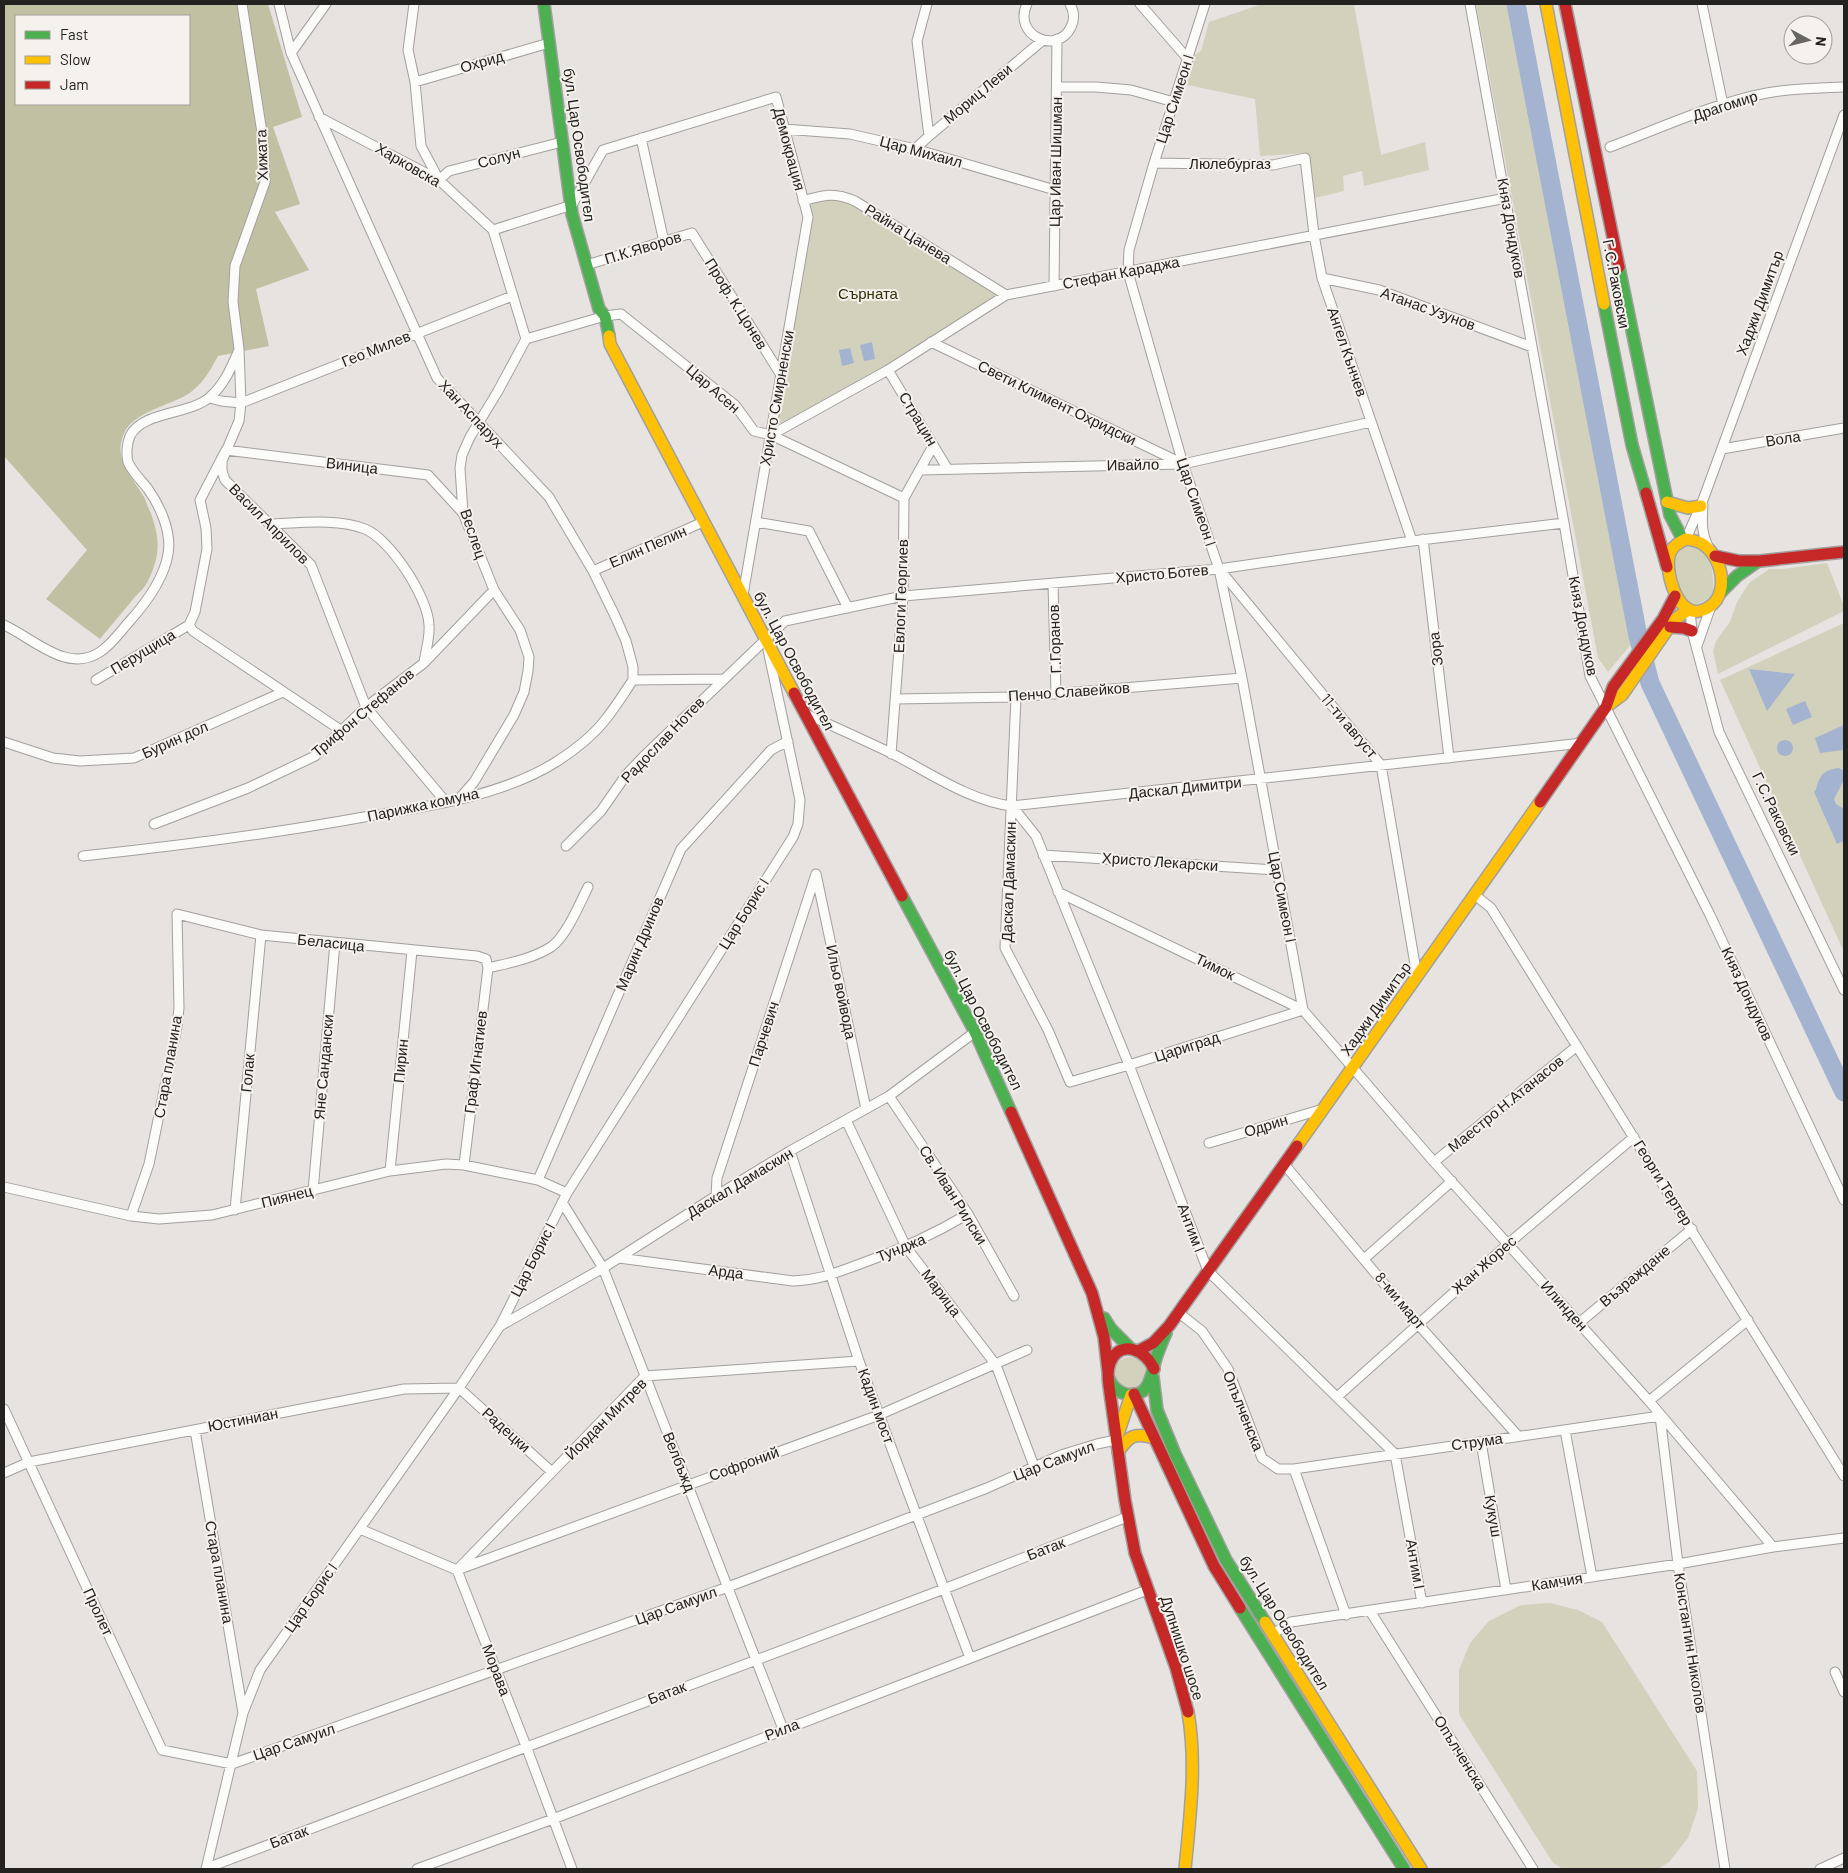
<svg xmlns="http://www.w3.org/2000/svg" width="1848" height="1873" font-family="Barlow,sans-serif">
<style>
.green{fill:#d2d2bc}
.forest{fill:#c0c0a3;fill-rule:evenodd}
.water{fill:#a4b3d0}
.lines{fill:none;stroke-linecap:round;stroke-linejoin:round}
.river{stroke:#a4b3d0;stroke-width:19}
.street-casing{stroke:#a2a09e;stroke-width:11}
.fast-casing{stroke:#a2a09e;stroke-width:14}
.slow-casing{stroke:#a2a09e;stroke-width:14}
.jam-casing{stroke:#a2a09e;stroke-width:14}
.street{stroke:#fbfbfa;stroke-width:9}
.fast{stroke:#4caf50;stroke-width:11}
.slow{stroke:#ffc107;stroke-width:11}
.jam{stroke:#c62828;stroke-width:11}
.labels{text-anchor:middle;stroke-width:4;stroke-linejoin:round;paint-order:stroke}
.street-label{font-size:15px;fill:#232220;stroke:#f5f1ec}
.park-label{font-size:15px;fill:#2f3006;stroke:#f5f1ec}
</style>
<rect width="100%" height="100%" fill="#e6e3e0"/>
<path class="green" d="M1262,4H1354L1381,155L1425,142L1429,170L1364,186L1362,171L1343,176L1344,191L1315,198L1308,153L1260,156L1255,99L1183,84L1193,56L1201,51L1209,22Z
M1476,4H1517L1638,636L1608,672L1598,658Z
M842,195L1006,295L771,435L808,217L803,201Z
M1686,547C1705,547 1713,562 1713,580C1713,583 1714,589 1713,592C1710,600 1701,603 1694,605C1681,597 1671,573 1675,559C1677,554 1681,550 1686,547Z
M1827,563L1844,606V611L1718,674L1713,651L1716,641L1730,622L1737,602L1749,583L1769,569H1783Z
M1844,623V952L1720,680Z
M1114 1373a16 16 0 1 1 32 0a16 16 0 1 1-32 0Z
M1550,1603L1578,1610L1602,1622L1697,1771L1698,1808L1688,1838L1669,1862L1658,1869H1563L1553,1863L1459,1714V1670L1470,1643L1489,1621L1521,1605Z"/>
<path class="forest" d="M4,4H268L302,117L273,127L300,204L275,212L309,270L256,289L269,346L218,356C211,369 204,382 191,392C172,406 131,411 123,436C114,460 131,475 142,494C146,499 147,506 150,511C160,538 161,554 148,581C145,587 139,593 134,598C123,612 111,625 100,639L46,599L87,550L4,456ZM16,16H189V104H16Z"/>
<path class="water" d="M872,342L875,359L864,361L860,345Z
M850,348L854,363L842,366L839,350Z
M1749,669L1795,674L1767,711Z
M1805,701L1812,717L1793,725L1786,709Z
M1844,725V750L1820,753L1815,738Z
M1777 748a8 8 0 1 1 16 0a8 8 0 1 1-16 0Z
M1839,768L1844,771V780L1834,799L1836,804L1844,809V841L1837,844L1814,792L1816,790C1819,776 1824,769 1839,768Z"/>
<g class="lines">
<path class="river" d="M1516,4L1638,636L1650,683L1844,1092"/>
<defs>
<path id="street" d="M242,4L263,139L265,182L235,266L233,302L239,349L241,403L239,421L222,461V471L225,480L311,565L366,707L445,801
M279,4L291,53L437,378L549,497L593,571L615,616L626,641L633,667V680
M414,4L408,50L415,82L421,146L439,180L449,171L562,142
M927,4L917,41L929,136
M1027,4C1012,35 1057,56 1071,27C1075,19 1074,11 1070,4
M1140,4L1188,59
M1470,4L1564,523L1590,676L1710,915L1844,1200
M1702,4L1723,105
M291,53L326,4
M415,82L549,43
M1057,87H1096L1131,90L1174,102
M319,117L439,180L493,230L526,339
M784,129L850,134L915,149L1055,190
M641,138L664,242
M1610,147C1660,128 1714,103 1767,93C1792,88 1819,88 1844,87
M915,149L929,136L1043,40
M1154,163L1273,165L1305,158L1314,235L1322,278L1412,541
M803,201C824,195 834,192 855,201L1006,295
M493,230L572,205L603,150L776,97L808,217L743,595
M593,263L692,233L781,375
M1322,278L1379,290L1532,347
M1054,286L1057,39
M931,342L1181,463
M888,370L947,468
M210,398L221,401L241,403L512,296
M771,435L888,370L1006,295L1506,198
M1722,449L1844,428
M920,470L1183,464L1371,422
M1703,505C1702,521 1701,533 1709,548
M756,522L809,531L848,608
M270,524C298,523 339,518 365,529C390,539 428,597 429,625C430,637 426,650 424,662
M1423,539L1449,758
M1686,539L1703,500L1844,115
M1220,570L1381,765L1417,976
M593,571L703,522
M1053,584L1056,694
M1690,611L1692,631L1719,732L1844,990
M4,625C33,638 67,674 100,652C111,645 120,632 129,622C146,603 164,579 168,554C172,532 160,506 148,489C142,481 132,472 128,462C126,454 127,443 130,436C142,411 190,415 210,397C224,385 231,368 238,352
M189,625L195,612L207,549L206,528L200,500L226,450L428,475L463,513
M189,625L193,631L342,731
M1697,646L1711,606
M96,680L189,625
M1016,697L1005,948L1048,1030L1070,1082L1129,1065L1303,1010L1242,678L1219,569L1183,464L1128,272L1129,250L1154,163L1205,4
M895,699L1016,697L1242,678
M806,714C835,727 864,740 893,754C930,773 970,801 1012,806L1582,743
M4,742L53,758L80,761L134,758L283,692
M891,754L903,596L904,498L933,446
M459,799L474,782L514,715L524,692L528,671L529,657L520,630L494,590L463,513L460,468L462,455L470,437L498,391L526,339L605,316L621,314L735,405L754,431L771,435L904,498
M1012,806L1036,836L1129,1065L1208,1271L1395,1454L1422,1603
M154,824L248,788L315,756L366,707L424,663L494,590
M566,846L601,811L626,775L643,757L785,621L903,596L1219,569L1412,541L1564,523
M1043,855L1277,870
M83,856C177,846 271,834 364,817C426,807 502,796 556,762C573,751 592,737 605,720C615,708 624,693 633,680L724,679
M816,874L866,1109
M1058,892L1303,1010L1434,1162L1649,1401L1773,1547
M1475,895L1491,908L1844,1476
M488,968C509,963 532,959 551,947C566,937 580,903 588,887
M889,1096L968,1214L1014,1296
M846,1120L906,1247L996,1365L1034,1466
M1209,1143L1323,1109
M790,1151L859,1361L970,1658
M1434,1162L1577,1046
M1284,1164L1417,1323L1518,1436
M390,1171L412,951
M538,1180L681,849L771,750L788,741
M4,1187L131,1216L159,1219L212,1215L390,1171L446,1164L464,1165L538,1180L567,1193
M313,1191L335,943
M716,1196L717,1178L816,874
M562,1202L603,1268L783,1729
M235,1210L261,935
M131,1216L149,1164L177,1027L179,1008L177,914L261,935L477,956L486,959L488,968L464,1165
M619,1258L793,1281C820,1280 835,1273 860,1264C900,1250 931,1236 968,1214
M1364,1259L1452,1181
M1179,1313L1202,1331L1228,1369L1262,1458L1278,1469H1294L1346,1615
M1579,1323L1692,1229
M500,1326L603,1268L716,1196L790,1151L889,1096L975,1032
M1337,1397L1509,1243L1634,1137
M1649,1401L1748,1320
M4,1409L162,1750L232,1764L728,1587L987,1488L1061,1455L1097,1444L1116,1440
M195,1430L243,1713
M1565,1430L1592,1577
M1481,1442L1506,1590
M1294,1469L1660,1416L1678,1564L1725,1869
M4,1473L29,1462L404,1389L459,1388L552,1472
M360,1529L457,1570L526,1746L572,1869
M459,1568L645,1376L859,1361
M457,1570L879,1415L1027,1350
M1370,1611L1533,1869
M1273,1634L1291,1622L1678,1564L1773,1547L1844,1538
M1835,1672L1844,1692
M207,1868L944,1589L1127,1517
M206,1869L243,1713L260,1670L459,1388L500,1326L567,1193L793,837L798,824L800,800L768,650
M417,1869L553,1819L1147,1590
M1820,1869L1844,1858"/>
<path id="fast" d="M544,4L572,214L599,309L605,316L609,336
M1619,267L1670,515L1683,540
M1604,304L1632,445L1646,493
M1720,593L1737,576L1757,562
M902,896L975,1032L1011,1112
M1104,1318L1111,1329L1130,1348
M1153,1377L1157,1410L1175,1454L1226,1560L1265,1622
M1109,1379C1112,1386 1118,1392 1126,1394C1150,1399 1151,1375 1156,1358C1159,1350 1162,1341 1166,1333
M1240,1608L1404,1869"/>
<path id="slow" d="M1546,4L1604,304
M609,336L610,344L794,693
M1667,502L1688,508L1701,506
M1686,539C1692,540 1699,541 1704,545C1725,560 1731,603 1700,611C1677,617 1662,567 1671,551C1674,545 1680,542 1686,539Z
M1606,707L1622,695L1674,620L1688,610
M1297,1146L1540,802
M1116,1440L1131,1395
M1118,1452C1129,1436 1134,1432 1154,1438
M1265,1622L1421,1869
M1185,1869C1190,1816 1197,1764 1188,1712"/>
<path id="jam" d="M1565,4L1619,267
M1646,493L1667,567
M1715,556L1739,561H1760L1844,552
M1670,627L1684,628L1692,631
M794,693L902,896
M1540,802L1606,707L1613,687L1663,619L1675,596
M1011,1112L1092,1293L1104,1337L1108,1372
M1140,1350L1153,1343L1169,1326L1297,1146
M1154,1369C1146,1350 1120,1338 1110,1363C1107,1370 1108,1379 1109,1386L1125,1500L1135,1553L1176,1668L1188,1712
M1134,1394L1214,1566L1240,1608"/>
</defs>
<use href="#street" class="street-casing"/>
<use href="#fast" class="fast-casing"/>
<use href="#slow" class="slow-casing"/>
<use href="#jam" class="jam-casing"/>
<use href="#street" class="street"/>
<use href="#fast" class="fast"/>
<use href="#slow" class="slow"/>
<use href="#jam" class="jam"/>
</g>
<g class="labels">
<g class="street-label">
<text transform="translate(482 62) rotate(-16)" y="5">Охрид</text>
<text transform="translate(978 94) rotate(-40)" y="5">Мориц Леви</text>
<text transform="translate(1175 99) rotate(-72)" y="5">Цар Симеон I</text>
<text transform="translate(1725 106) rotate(-18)" y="5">Драгомир</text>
<text transform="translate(579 145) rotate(82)" y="5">бул. Цар Освободител</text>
<text transform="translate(789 149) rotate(75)" y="5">Демокрация</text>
<text transform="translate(921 152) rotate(15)" y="5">Цар Михаил</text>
<text transform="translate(262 155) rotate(-92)" y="5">Хижата</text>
<text transform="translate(499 158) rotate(-15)" y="5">Солун</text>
<text transform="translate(1056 162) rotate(-89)" y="5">Цар Иван Шишман</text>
<text x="1230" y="169">Люлебургаз</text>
<text transform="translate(408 165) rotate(30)" y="5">Харковска</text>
<text transform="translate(1511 228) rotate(80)" y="5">Княз Дондуков</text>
<text transform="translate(908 234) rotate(32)" y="5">Райна Цанева</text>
<text transform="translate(643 248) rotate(-17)" y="5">П.К.Яворов</text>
<text transform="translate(1121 273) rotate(-11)" y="5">Стефан Караджа</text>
<text transform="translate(1616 284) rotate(79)" y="5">Г.С.Раковски</text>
<text transform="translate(1760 303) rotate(-70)" y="5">Хаджи Димитър</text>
<text transform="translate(736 304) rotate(58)" y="5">Проф. К.Цонев</text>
<text transform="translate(1428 309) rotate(20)" y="5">Атанас Узунов</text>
<text transform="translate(376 349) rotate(-22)" y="5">Гео Милев</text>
<text transform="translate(1347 352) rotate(71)" y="5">Ангел Кънчев</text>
<text transform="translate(713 389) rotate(41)" y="5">Цар Асен</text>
<text transform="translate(777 398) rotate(-80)" y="5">Христо Смирненски</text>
<text transform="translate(1057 403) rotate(26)" y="5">Свети Климент Охридски</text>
<text transform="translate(471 414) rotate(47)" y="5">Хан Аспарух</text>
<text transform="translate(918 419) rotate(59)" y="5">Страцин</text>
<text transform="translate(1783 439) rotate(-9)" y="5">Вола</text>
<text transform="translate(1133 465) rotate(-1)" y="5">Ивайло</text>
<text transform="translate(352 466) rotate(7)" y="5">Виница</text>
<text transform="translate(1196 502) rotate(71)" y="5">Цар Симеон I</text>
<text transform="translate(269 524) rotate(45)" y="5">Васил Априлов</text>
<text transform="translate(473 534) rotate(71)" y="5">Веслец</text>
<text transform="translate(648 547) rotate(-24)" y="5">Елин Пелин</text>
<text transform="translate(1162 574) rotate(-5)" y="5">Христо Ботев</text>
<text transform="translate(901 596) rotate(-88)" y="5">Евлоги Георгиев</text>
<text transform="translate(1583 626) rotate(79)" y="5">Княз Дондуков</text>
<text transform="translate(1055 639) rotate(-92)" y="5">Г.Горанов</text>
<text transform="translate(1436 649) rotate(-97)" y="5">Зора</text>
<text transform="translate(143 652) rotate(-31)" y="5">Перущица</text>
<text transform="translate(794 661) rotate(62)" y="5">бул. Цар Освободител</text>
<text transform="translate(1069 692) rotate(-4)" y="5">Пенчо Славейков</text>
<text transform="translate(363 713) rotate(-40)" y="5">Трифон Стефанов</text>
<text transform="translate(1349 726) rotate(50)" y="5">11-ти август</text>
<text transform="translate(175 740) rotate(-24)" y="5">Бурин дол</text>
<text transform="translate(663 740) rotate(-46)" y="5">Радослав Нотев</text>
<text transform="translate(1185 788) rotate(-6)" y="5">Даскал Димитри</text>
<text transform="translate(423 805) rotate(-12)" y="5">Парижка комуна</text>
<text transform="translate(1776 814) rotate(64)" y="5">Г.С.Раковски</text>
<text transform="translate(1160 862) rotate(4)" y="5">Христо Лекарски</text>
<text transform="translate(1009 882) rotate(-88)" y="5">Даскал Дамаскин</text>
<text transform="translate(1282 897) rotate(79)" y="5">Цар Симеон I</text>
<text transform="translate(744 914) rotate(-58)" y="5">Цар Борис I</text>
<text transform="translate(331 943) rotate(6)" y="5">Беласица</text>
<text transform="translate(640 944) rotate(-67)" y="5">Марин Дринов</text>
<text transform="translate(1215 967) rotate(26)" y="5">Тимок</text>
<text transform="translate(841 992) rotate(78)" y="5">Ильо войвода</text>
<text transform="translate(1747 994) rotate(65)" y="5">Княз Дондуков</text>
<text transform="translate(1376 1009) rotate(-55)" y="5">Хаджи Димитър</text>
<text transform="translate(983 1020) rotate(63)" y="5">бул. Цар Освободител</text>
<text transform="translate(764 1034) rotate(-72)" y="5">Парчевич</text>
<text transform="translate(1187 1047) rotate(-18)" y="5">Цариград</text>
<text transform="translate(401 1061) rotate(-84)" y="5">Пирин</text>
<text transform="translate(476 1062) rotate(-83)" y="5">Граф Игнатиев</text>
<text transform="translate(168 1067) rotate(-80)" y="5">Стара планина</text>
<text transform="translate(324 1067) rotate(-85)" y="5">Яне Сандански</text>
<text transform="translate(248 1073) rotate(-85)" y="5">Голак</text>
<text transform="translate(1506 1104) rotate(-39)" y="5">Маестро Н.Атанасов</text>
<text transform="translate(1266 1126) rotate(-17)" y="5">Одрин</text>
<text transform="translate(740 1183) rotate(-31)" y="5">Даскал Дамаскин</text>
<text transform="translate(1663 1183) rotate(58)" y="5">Георги Тертер</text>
<text transform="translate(953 1195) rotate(58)" y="5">Св. Иван Рилски</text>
<text transform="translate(287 1197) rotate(-14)" y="5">Пиянец</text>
<text transform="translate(1191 1228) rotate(69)" y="5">Антим I</text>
<text transform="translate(901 1248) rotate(-22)" y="5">Тунджа</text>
<text transform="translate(533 1260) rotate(-63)" y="5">Цар Борис I</text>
<text transform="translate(1484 1265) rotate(-41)" y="5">Жан Жорес</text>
<text transform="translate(726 1272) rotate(7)" y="5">Арда</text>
<text transform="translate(1635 1276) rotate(-40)" y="5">Възраждане</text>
<text transform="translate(941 1293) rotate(53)" y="5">Марица</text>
<text transform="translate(1400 1301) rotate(50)" y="5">8-ми март</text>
<text transform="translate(1564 1306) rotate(48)" y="5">Илинден</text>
<text transform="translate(876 1406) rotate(70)" y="5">Кадин мост</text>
<text transform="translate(1243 1411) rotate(68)" y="5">Опълченска</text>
<text transform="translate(606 1419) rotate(-45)" y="5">Йордан Митрев</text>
<text transform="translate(243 1420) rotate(-11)" y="5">Юстиниан</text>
<text transform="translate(506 1430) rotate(42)" y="5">Радецки</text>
<text transform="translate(1477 1442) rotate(-8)" y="5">Струма</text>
<text transform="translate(1054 1461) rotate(-21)" y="5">Цар Самуил</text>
<text transform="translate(679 1462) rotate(68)" y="5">Велбъжд</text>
<text transform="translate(744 1464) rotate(-20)" y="5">Софроний</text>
<text transform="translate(1493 1516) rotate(80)" y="5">Кукуш</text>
<text transform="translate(1046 1549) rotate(-21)" y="5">Батак</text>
<text transform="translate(1415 1564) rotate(80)" y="5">Антим I</text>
<text transform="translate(219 1572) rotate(80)" y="5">Стара планина</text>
<text transform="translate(1557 1582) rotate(-9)" y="5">Камчия</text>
<text transform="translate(311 1598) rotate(-55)" y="5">Цар Борис I</text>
<text transform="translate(676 1606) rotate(-20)" y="5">Цар Самуил</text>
<text transform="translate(98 1612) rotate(65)" y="5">Пролет</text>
<text transform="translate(1284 1623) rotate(58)" y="5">бул. Цар Освободител</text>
<text transform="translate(1690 1643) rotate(81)" y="5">Константин Николов</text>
<text transform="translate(1182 1648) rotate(72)" y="5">Дупнишко шосе</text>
<text transform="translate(496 1670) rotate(69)" y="5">Морава</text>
<text transform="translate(667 1693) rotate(-21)" y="5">Батак</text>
<text transform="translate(782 1730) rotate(-21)" y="5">Рила</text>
<text transform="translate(294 1742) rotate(-19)" y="5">Цар Самуил</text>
<text transform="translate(1460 1753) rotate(58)" y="5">Опълченска</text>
<text transform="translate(289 1837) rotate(-21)" y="5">Батак</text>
</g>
<g class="park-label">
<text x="868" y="299">Сърната</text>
</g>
</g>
<rect width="1848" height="1873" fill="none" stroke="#232220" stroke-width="10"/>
<rect x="15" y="15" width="175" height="90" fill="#f5f1ec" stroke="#a19e9a"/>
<rect x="25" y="31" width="25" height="8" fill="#4caf50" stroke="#a19e9a"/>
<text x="60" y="40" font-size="15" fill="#232220">Fast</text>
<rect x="25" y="56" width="25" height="8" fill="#ffc107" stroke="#a19e9a"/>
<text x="60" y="65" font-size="15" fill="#232220">Slow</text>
<rect x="25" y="81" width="25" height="8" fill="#c62828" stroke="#a19e9a"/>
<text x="60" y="90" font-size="15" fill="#232220">Jam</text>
<g transform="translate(1808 40) rotate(97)"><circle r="24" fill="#f5f1ec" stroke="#a19e9a"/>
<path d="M0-4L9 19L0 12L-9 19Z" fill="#676663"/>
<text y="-8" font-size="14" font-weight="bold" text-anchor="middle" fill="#232220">N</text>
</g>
</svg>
